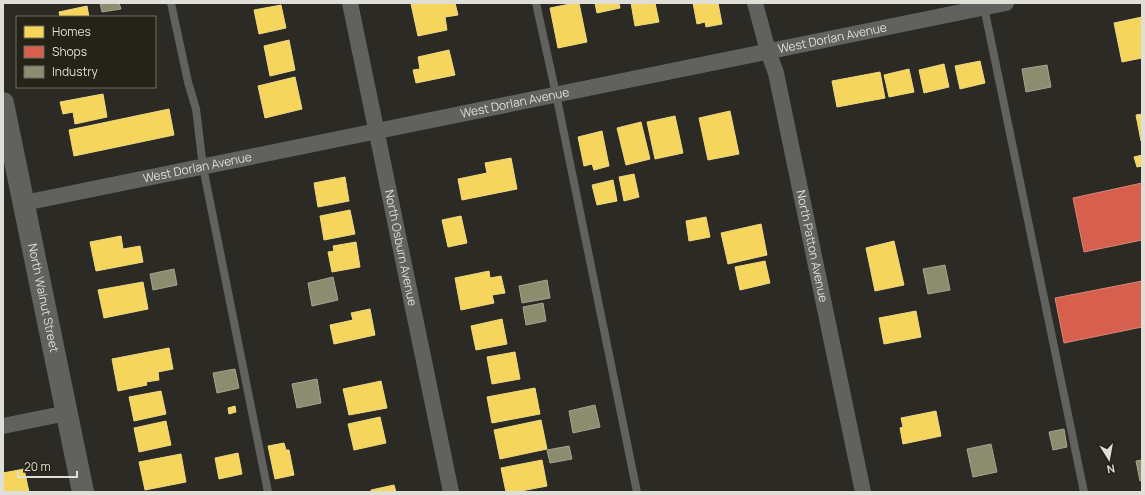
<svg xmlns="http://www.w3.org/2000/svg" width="1145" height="495" font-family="Manrope,sans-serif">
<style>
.homes{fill:#f6d55c;stroke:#efd881}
.shops{fill:#d6604d;stroke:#d98676}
.industry{fill:#8c8c6e;stroke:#a5a58e}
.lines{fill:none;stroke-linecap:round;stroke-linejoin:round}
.service{stroke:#61615f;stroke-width:8}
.minor{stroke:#61615f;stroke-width:16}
.primary{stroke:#61615e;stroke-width:22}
.labels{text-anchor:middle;stroke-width:4;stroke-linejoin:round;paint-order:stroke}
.street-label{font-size:12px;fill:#dfdfd7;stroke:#242317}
</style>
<rect width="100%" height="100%" fill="#2b2a24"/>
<path class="homes" d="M413,3H455L458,15L445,17L447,30L418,36L411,4Z
M575,3H579L587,42L558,48L550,8Z
M595,3H619L620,8L597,13Z
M631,3H655L659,22L635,26Z
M693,3H718L722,24L706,27L705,22L697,24Z
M281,5L286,28L259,34L254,10Z
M87,6L89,17H60L59,12Z
M1142,17V58L1122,62L1114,23Z
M289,40L295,70L270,76L264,46Z
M449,50L455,75L416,83L413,70L420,69L418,57Z
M980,61L985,83L960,89L955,66Z
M944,64L949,87L924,93L919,70Z
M909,69L914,92L889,97L884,75Z
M880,72L885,98L837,107L832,81Z
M295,77L302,109L265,118L258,86Z
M103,94L107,117L75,124L73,112L63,114L60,102Z
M169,109L174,135L74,156L69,130Z
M730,111L739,154L708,160L699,118Z
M1142,114V141H1141L1136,115Z
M675,116L683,153L655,159L647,122Z
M641,122L650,159L626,165L617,128Z
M602,131L609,166L594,170L592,164L584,166L578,137Z
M1142,155V166L1137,167L1134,157Z
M511,158L517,189L462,200L458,179L487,173L485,163Z
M634,174L639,197L624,201L619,177Z
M345,177L349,201L318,207L314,183Z
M613,180L617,201L597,205L592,185Z
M350,210L355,234L324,240L320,216Z
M461,216L467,243L448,247L442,220Z
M706,217L710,237L689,241L686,221Z
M761,224L767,255L728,264L721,233Z
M121,236L123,249L140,246L143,262L96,271L90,242Z
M894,241L904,285L875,291L866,248Z
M356,242L360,267L332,272L328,252L334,251L333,246Z
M765,261L770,283L740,290L735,267Z
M489,271L490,278L501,276L505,293L492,295L494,303L461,310L455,278Z
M143,282L148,309L104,318L98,290Z
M370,309L375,335L334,344L330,325L353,320L351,313Z
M916,311L921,337L884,344L879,318Z
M502,319L507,344L476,350L471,326Z
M169,348L173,369L158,372L159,380L146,382L147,385L118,391L112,359Z
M515,352L520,379L492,384L487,357Z
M381,381L387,408L349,415L343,389Z
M535,388L540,414L492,423L487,397Z
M161,391L166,414L134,421L129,397Z
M235,406L236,412L229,414L228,408Z
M936,411L941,436L903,444L900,428L903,427L901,418Z
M380,417L386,443L354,450L348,424Z
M541,420L547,449L500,459L494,430Z
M166,421L171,445L139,452L134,428Z
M284,443L286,450H289L294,475L275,479L268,446Z
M238,453L242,474L219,479L215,458Z
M181,454L186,482L145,490L139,462Z
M542,460L547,486L516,492H506L501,468Z
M24,469L29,492H3V473Z
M394,485L396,492H371V490Z"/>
<path class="shops" d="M1142,183V240L1084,252L1073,198Z
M1142,281V327L1064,343L1055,298Z"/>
<path class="industry" d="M100,3H119L121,9L102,12Z
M1047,65L1051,87L1026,92L1022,69Z
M945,265L950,290L928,294L923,269Z
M174,269L177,285L153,290L150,274Z
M333,277L338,300L312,306L308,283Z
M547,280L550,298L522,303L519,286Z
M543,303L546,321L526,325L523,307Z
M235,369L239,388L217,393L213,373Z
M317,379L321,403L297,408L292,384Z
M595,405L600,427L573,433L569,411Z
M1064,429L1067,447L1053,450L1049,432Z
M991,444L997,472L973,477L967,449Z
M569,446L572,459L550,463L547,450Z
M1142,460V481H1140L1136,461Z"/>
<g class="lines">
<path class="service" d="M171,3L188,82L196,109L203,167L268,492
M536,3L556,94L637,492
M984,7L1084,492"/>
<g class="minor">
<path id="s1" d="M350,3L451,492"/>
<path id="s2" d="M755,3L768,51L776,73L863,492"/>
<path id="s3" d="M24,203L1006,3"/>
<path d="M3,426L67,413"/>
</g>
<path class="primary" id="s4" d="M3,103L83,492"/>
</g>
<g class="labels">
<g class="street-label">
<text dy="4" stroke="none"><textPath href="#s3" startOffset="825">West Dorlan Avenue</textPath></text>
<text dy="4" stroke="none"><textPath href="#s3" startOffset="501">West Dorlan Avenue</textPath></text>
<text dy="4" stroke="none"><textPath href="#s3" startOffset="177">West Dorlan Avenue</textPath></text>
<text dy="4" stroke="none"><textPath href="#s1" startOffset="250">North Osburn Avenue</textPath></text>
<text dy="4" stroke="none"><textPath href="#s2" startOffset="250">North Patton Avenue</textPath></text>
<text dy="4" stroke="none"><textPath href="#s4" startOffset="199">North Walnut Street</textPath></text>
</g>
</g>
<rect width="1145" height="495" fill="none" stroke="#dfdfd7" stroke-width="8"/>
<rect x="16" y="16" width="140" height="72" fill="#242317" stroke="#6f6e64"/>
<rect x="24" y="26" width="20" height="12" fill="#f6d55c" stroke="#6f6e64"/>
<text x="52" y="36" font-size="12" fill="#dfdfd7">Homes</text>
<rect x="24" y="46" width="20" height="12" fill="#d6604d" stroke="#6f6e64"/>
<text x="52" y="56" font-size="12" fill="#dfdfd7">Shops</text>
<rect x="24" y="66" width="20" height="12" fill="#8c8c6e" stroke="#6f6e64"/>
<text x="52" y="76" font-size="12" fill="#dfdfd7">Industry</text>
<g transform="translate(1109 459) rotate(169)" stroke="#242317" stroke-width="3" paint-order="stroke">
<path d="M0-3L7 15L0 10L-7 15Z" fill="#dfdfd7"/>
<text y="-6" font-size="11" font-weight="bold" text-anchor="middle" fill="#dfdfd7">N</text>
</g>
<path d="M18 471v6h59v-6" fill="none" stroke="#dfdfd7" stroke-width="2"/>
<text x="24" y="471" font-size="12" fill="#dfdfd7" stroke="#242317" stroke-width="3" paint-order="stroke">20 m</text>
</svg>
